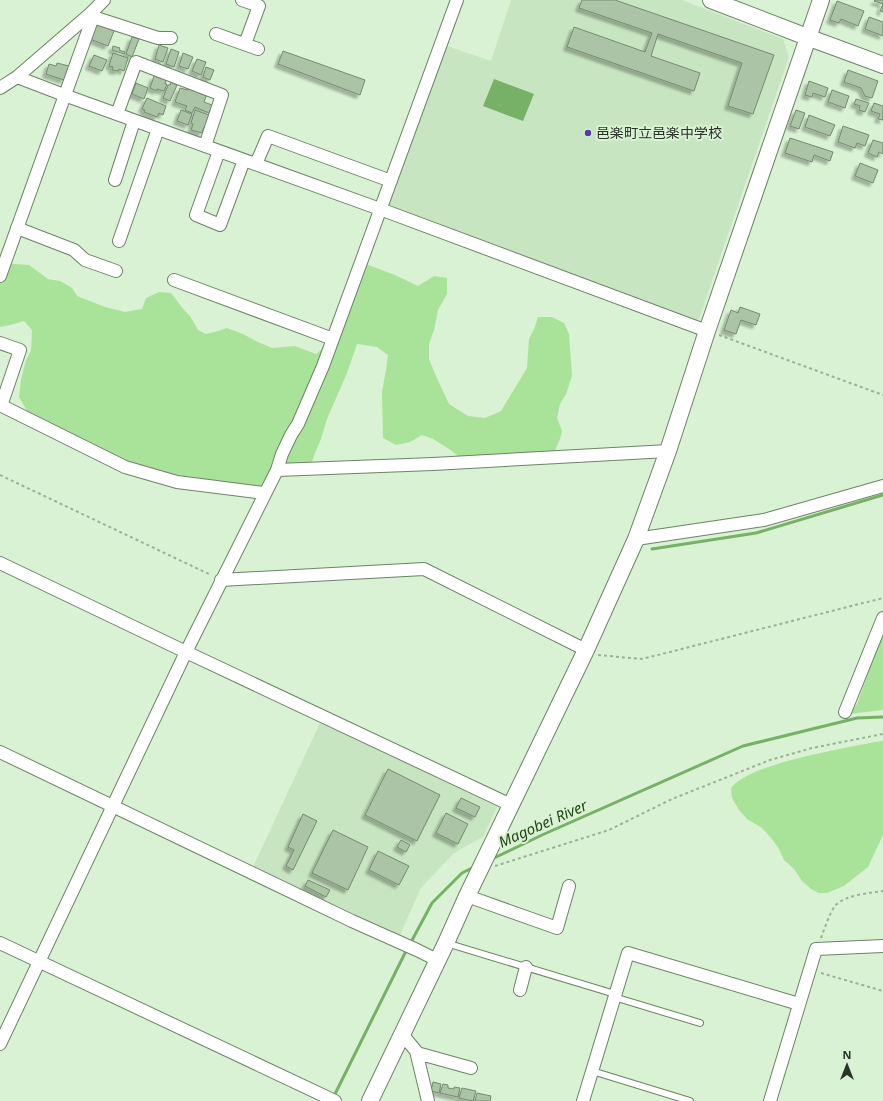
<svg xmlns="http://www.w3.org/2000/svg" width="883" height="1101" font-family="'Noto Sans','Noto Sans JP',sans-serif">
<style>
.built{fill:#c8e5c1}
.green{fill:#a9e399}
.water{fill:#77b168}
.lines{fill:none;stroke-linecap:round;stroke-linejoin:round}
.stream{stroke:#77b168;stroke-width:3}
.building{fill:#acc4a6;stroke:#758b6f;filter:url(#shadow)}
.service-casing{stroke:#6d8368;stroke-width:8}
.minor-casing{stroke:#6d8368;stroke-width:14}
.tertiary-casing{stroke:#6d8368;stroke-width:18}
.path{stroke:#9caf97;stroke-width:2;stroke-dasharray:3 3;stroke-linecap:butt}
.service{stroke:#fff;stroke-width:6}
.minor{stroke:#fff;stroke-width:12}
.tertiary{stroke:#fff;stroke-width:16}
.poi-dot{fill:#5838b0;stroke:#d9f2d3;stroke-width:1.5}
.labels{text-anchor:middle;stroke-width:4;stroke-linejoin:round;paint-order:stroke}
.poi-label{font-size:14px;fill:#2b3429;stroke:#d9f2d3;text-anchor:start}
.water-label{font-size:15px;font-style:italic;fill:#214816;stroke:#d9f2d3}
</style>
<defs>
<filter id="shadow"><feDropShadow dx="-3.5" dy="3.5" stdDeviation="1" flood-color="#0004"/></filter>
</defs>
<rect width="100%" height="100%" fill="#d9f2d3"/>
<path class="built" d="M511,0H682L783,39L789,57L699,319L696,320L389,210L387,205L447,46L491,61Z
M320,723L498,805L483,837L459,850L452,855L421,888L400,935L253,867Z"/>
<path class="green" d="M0,263L29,265L48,279L60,281L72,288L77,296L105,307L125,312L142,309L146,298L159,292L171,293L184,310L190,316L198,330L206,334L218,331L227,328L243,334L258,342L272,348L295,346L316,354L337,337L363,263L395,275L418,286L434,276L447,278V294L438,310L434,330L429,344V359L436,376L449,404L468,416L485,418L501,411L527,368L529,339L534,329L538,317H552L564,323L569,334L572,376L566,394L560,404L557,418L562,431L560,439L552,457L466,462L449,449L433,439L422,435L410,442L396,445L383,438L382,392L386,370L388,355L377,347L357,344L347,373L327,419L321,439L315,453L311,465L274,466L264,487L253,488L178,476L127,462L29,414L19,397L21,380L26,360L31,351L32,330L24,321L10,325L0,327Z
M882,635L883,636V710L849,714L857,704L861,693Z
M883,741V835L868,867L844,886L827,893H819L811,889L802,881L794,869L784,860L779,849L772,839L762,828L747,819L739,810L732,798L731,788C748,766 821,753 849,747C861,745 872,742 883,741Z"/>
<path class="water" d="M494,79L534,94L523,121L483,106Z"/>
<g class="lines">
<path class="stream" d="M652,549L756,533L883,495
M492,859L542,835L743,746L857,718L883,717
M410,944L432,903L462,873L474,867
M333,1098L407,949"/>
</g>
<path class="building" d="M582,0H615L774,55L753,114L728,106L742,63L658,34L651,56L700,73L694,91L567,47L574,27L645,52L652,33L579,8Z
M875,0H883V12L880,11L883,4L874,1Z
M837,1L864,11L858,26L841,19L839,23L830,20Z
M869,17L883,22V36L865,29Z
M96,23L114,31L108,46L90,39Z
M132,37L139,39L132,57L126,54Z
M159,45L168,48L163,62L155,59Z
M113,46L120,48L119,50L125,52L124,54L112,50Z
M171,49L179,52L174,67L166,64Z
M283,51L365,80L360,95L278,64Z
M113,53L128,58L124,71L119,69L118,71L112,70L113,67L109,66Z
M183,53L193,57L188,69L179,66Z
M94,55L107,60L102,71L89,66Z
M197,59L206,62L201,75L192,71Z
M57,63L69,66L64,80L46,74L49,64L56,66Z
M206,67L214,70L210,80L203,77Z
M848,70L878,81L872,98L865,96L861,88L844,82Z
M154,76L166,80L165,84H167L164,91L157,89V91L150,88Z
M809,81L828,88L825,97L813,93L812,97L805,95Z
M171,82L177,85L170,101L163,98L168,85H170Z
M136,83L148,88L144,99L132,94Z
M180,88L188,90L189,88L207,94L204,102L212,105L209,113L195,107L192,113L185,110L187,106L175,102Z
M832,90L849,96L845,108L828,102Z
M147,98L166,106L163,115L159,113L157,117L144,112L145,110L142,109Z
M856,99L869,103L865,112L859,110L860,106L854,104Z
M874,103L883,106V120L878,119L880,114L871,111Z
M181,110L192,114L188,125L177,121Z
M195,110L209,115L207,120H209L206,128L204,127L202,133L191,130L193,124L191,123Z
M796,110L805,113L799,129L790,126Z
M809,115L835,125L830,136L805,127Z
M843,126L869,135L865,146L857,143L855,148L838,142Z
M790,138L833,152L830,161L814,155L812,162L785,153Z
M873,140L883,143V154L879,152L877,157L868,153Z
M860,163L878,170L873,183L855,176Z
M740,307L760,314L756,325L741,320L736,334L724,330L731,310L738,313Z
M388,769L440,795L417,841L365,815Z
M461,798L480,807L475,817L456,808Z
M446,813L468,824L458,844L436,833Z
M303,814L317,821L293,870L286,866L294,850L288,847Z
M333,830L368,847L348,890L312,873Z
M401,840L410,845L406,852L397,847Z
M378,851L409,866L399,885L369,870Z
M308,880L330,890L326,897L305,886Z
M433,1082L441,1084L439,1093L431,1091Z
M443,1084L448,1085V1088L454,1089V1087L460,1088L458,1097L440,1093Z
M462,1088L476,1091L473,1101L459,1098Z
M477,1093L491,1096L490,1101H475Z"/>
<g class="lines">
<defs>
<path id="service" d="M446,943L615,994
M614,997L700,1023
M592,1071L690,1101"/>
<path id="minor" d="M242,0L259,6L245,44
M93,17L158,38H171
M216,34L258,49
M17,77L64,95L380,209L707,331
M0,88L17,77L91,13L104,0
M117,114L136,62L222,95L205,146
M219,151L196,215L220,225L244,160
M256,164L268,136L391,181
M115,180L134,121
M17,228L74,250L85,260L116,271
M119,241L158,129
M0,276L93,17L91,13
M174,280L333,339
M0,343L20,350L1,406
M0,405L125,467L177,482L264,493
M277,470L433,464L668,451
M636,539L764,520L883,486
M0,563L186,652L511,805
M221,580L424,569L586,650
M845,712L883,618
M0,752L352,921L417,950L437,960
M467,896L557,928L569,886
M0,943L335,1101
M520,990L526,967
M402,1034L416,1051L428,1101
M0,1044L186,652L277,470L282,454L291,435L298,424L323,366L457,0
M417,1053L471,1068
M583,1101L628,953L799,1004
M770,1101L816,949L883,946"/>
<path id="tertiary" d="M711,0L807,37L883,65
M370,1101L446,943L467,896L586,650L636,539L668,451L707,331L821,0"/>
</defs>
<use href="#service" class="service-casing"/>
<use href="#minor" class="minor-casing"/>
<use href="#tertiary" class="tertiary-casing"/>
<path class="path" d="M719,335L883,395
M0,475L211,575
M598,655L642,659L883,598
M495,866L609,830L672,799L770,760L812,748L883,734
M821,938C824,930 830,912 835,906C844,895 870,893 883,891
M821,973L883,991"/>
<use href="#service" class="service"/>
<use href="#minor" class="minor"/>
<use href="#tertiary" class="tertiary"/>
</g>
<circle class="poi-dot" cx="588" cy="133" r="4"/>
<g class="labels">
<g class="poi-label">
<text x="596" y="138">邑楽町立邑楽中学校</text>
</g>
<g class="water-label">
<text transform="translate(543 824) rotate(-24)" y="5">Magobei River</text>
</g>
</g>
<g transform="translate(847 1065)" stroke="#d9f2d3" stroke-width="3" paint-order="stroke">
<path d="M0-3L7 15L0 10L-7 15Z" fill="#2b3429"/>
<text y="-6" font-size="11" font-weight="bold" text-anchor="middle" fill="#2b3429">N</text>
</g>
</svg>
